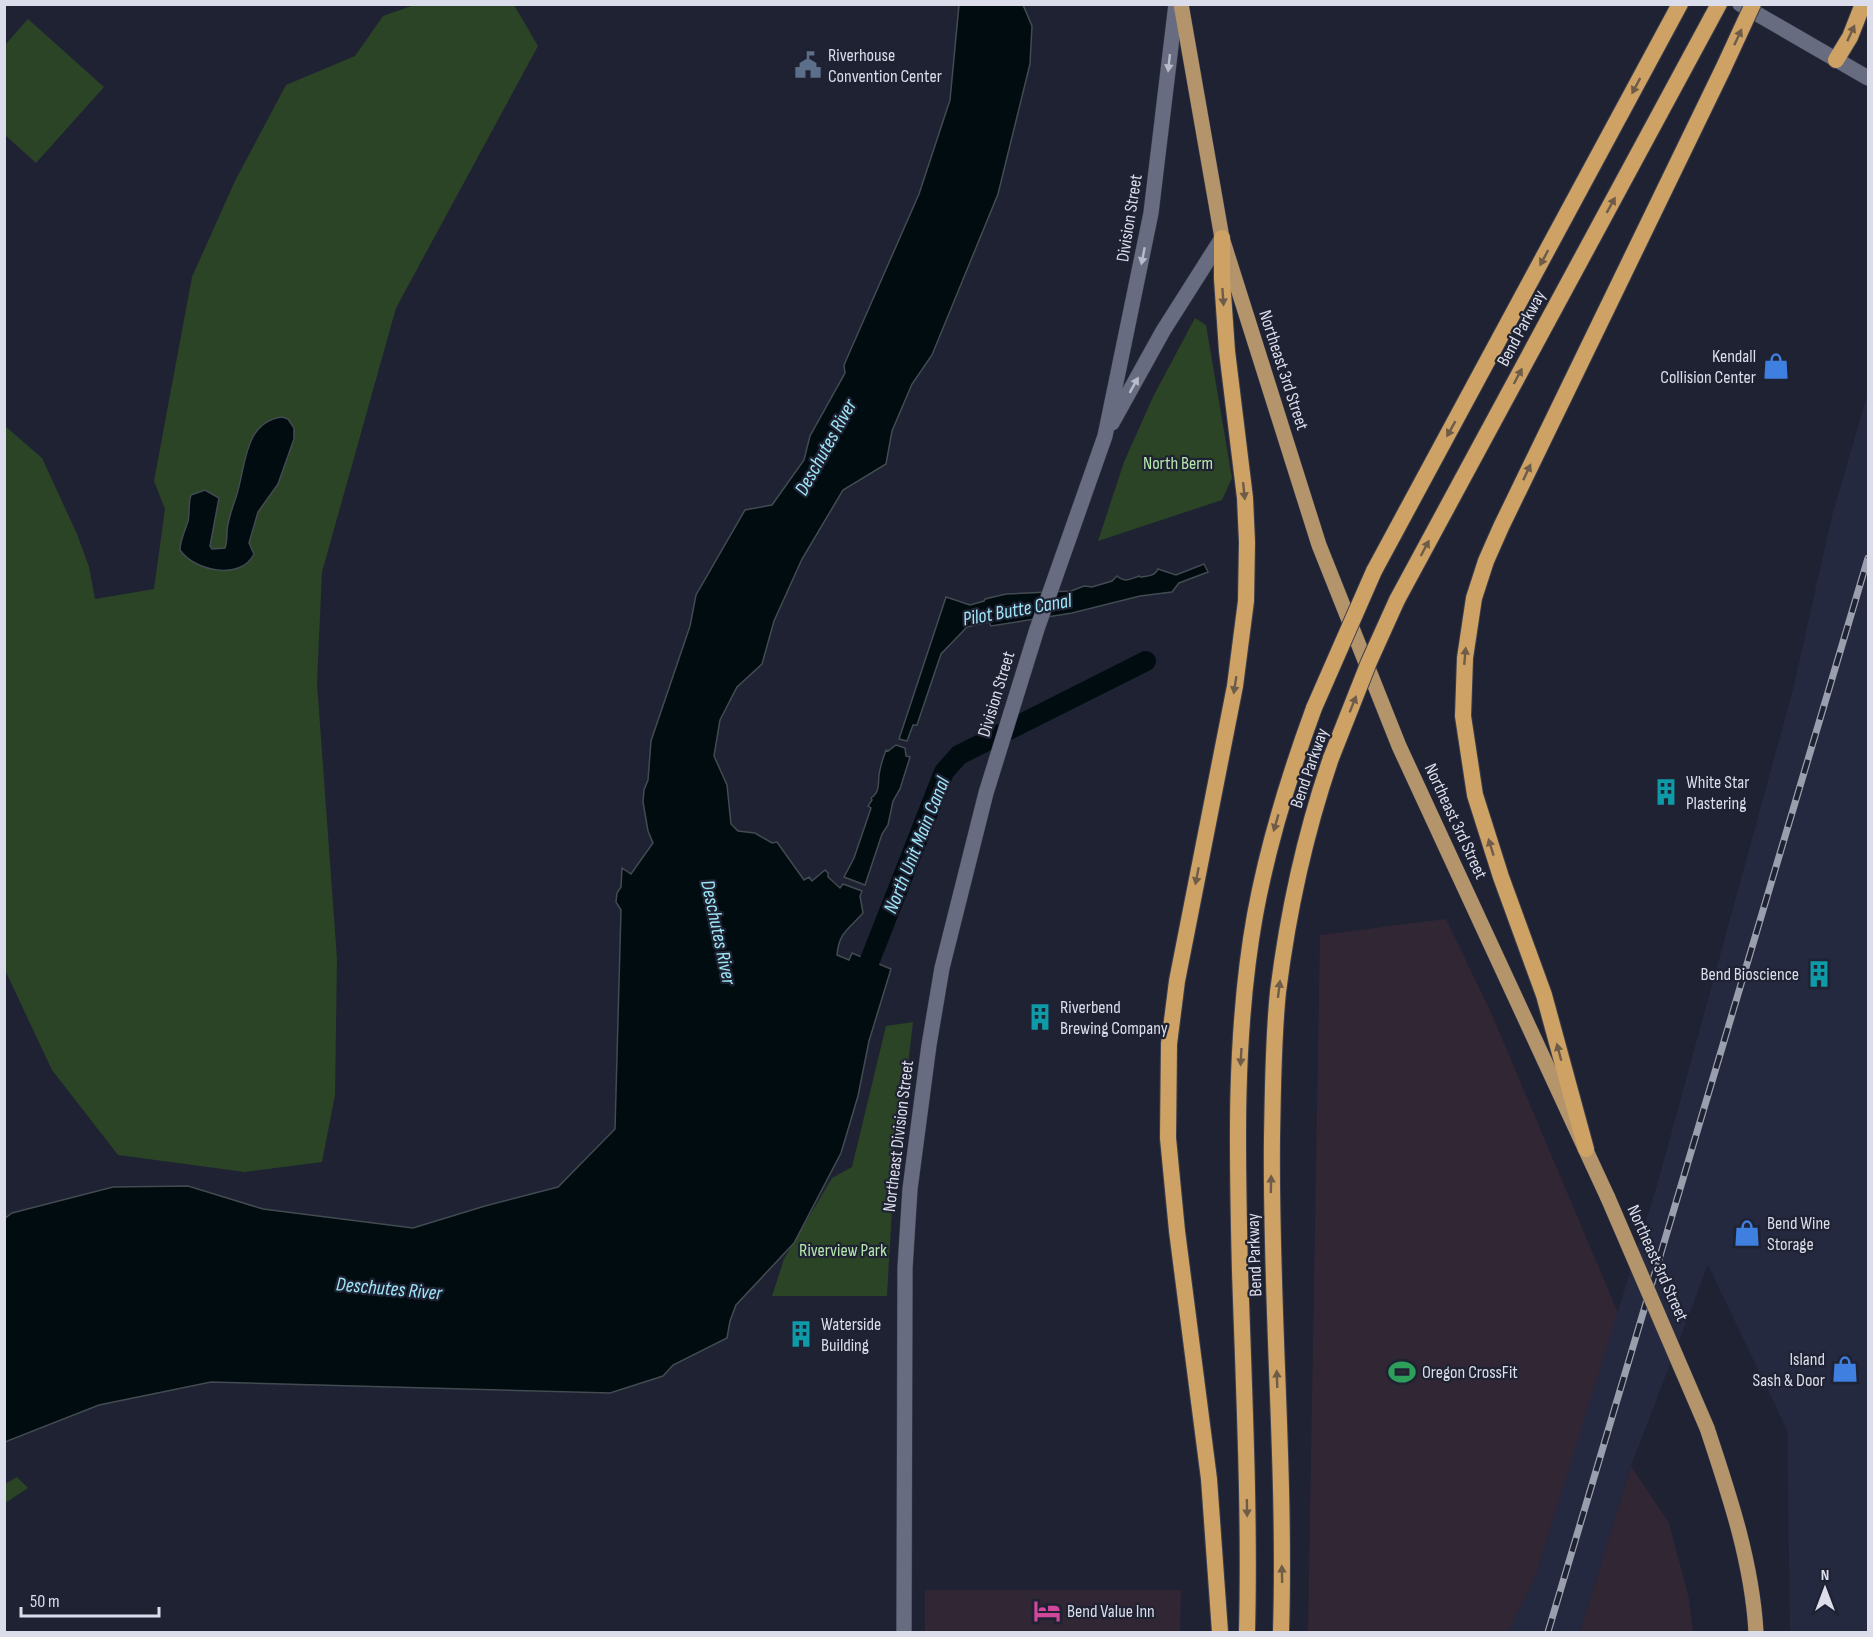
<svg xmlns="http://www.w3.org/2000/svg" width="1873" height="1637" font-family="'Sofia Sans Condensed',sans-serif">
<style>
.commercial{fill:#312634}
.built{fill:#252940}
.green{fill:#2b4426}
.water{fill:#000c10;stroke:#424b51;stroke-width:1.5}
.lines{fill:none;stroke-linecap:round;stroke-linejoin:round}
.canal{stroke:#000c10;stroke-width:20}
.secondary-casing{stroke:#3b3e4c;stroke-width:16}
.primary-casing{stroke:#3b3e4c;stroke-width:16}
.trunk-casing{stroke:#3b3e4c;stroke-width:18}
.secondary{stroke:#676c80;stroke-width:15}
.primary{stroke:#b4946b;stroke-width:15}
.trunk{stroke:#cea264;stroke-width:16}
.rail-casing{stroke:#9b9eac;stroke-width:7}
.rail{stroke:#1f2233;stroke-width:4.5;stroke-dasharray:14;stroke-linecap:butt}
.primary-bridge-casing{stroke:#3b3e4c;stroke-width:16;stroke-linecap:butt}
.trunk-bridge-casing{stroke:#3b3e4c;stroke-width:18;stroke-linecap:butt}
.primary-bridge{stroke:#b4946b;stroke-width:15}
.trunk-bridge{stroke:#cea264;stroke-width:16}
.oneway{fill:#6e5c49}
.oneway2{fill:#b8bcca}
.labels{text-anchor:middle;stroke-width:4.5;stroke-linejoin:round;paint-order:stroke}
.poi-label{font-size:18px;fill:#dbdeea;stroke:#1f2233;text-anchor:start}
.street-label{font-size:18px;fill:#dbdeea;stroke:#1f2233}
.park-label{font-size:18px;fill:#b5e7ab;stroke:#1f2233}
.water-label{font-size:20px;font-style:italic;fill:#9de7f8;stroke:#1f2233}
</style>
<rect width="100%" height="100%" fill="#1f2233"/>
<path class="commercial" d="M1446,919L1493,1017L1618,1313L1534,1581L1508,1632H1308L1320,935Z
M1631,1466L1669,1523L1689,1599L1693,1632H1580Z
M925,1590H1181L1180,1632H925Z"/>
<path class="built" d="M1868,393V1632H1790L1787,1430L1708,1265L1631,1466L1580,1632H1508L1534,1581L1658,1182L1793,689L1832,516Z"/>
<path class="green" d="M414,5H514L538,46L396,308L322,572L317,683L337,959L335,1095L322,1162L245,1172L118,1155L52,1070L5,970V426L42,458L77,534L89,567L95,599L154,589L165,509L154,481L192,277L235,181L286,85L355,56L383,16Z
M28,19L104,87L36,163L5,135V45Z
M1195,318L1206,325L1232,478L1222,500L1098,541L1124,462L1153,397Z
M913,1022L893,1190L887,1296H772L784,1259L832,1178L852,1167L886,1026Z
M17,1477L28,1488L5,1503V1484Z"/>
<path class="water" d="M959,5H1023L1032,26L1030,64L998,194L932,355L912,384L892,431L886,464L843,490L802,559L774,621L762,664L737,687L720,720L714,756L727,785L731,824L738,831L755,833L772,843L777,842L804,880L809,877L812,881L825,870L828,873V877L840,888L843,884L862,891L860,896L863,913C849,929 839,932 837,955L849,960L852,953L891,969L869,1041L858,1096L841,1153L794,1243L736,1305L730,1321L727,1338L673,1365L663,1376L610,1393L211,1382L99,1405L5,1442L4,1219L12,1213L113,1187L188,1186L263,1209L413,1228L485,1206L558,1187L615,1129L621,910L616,902L617,893L621,887L622,868L631,874L653,843L648,831L643,802L644,790L648,780L651,741L690,626L696,595L745,510L772,505L804,460L810,436L845,373L844,365L919,194L950,100Z
M282,417L288,419L294,428V439L278,484L258,512L249,543L254,554C241,581 194,571 180,550C180,540 185,531 188,521C190,512 188,503 191,495L205,490L219,498L210,546L212,549L225,548C228,540 226,532 228,524C230,514 233,506 236,497C246,468 243,422 282,417Z
M1204,564L1208,572L1179,583L1172,592L1140,596L1072,613L991,626L989,622L967,627L941,654L918,722L917,725H913L907,741L899,739L946,597L970,605L984,601L985,599L1006,594L1071,591L1084,586L1092,587L1112,581L1117,576C1125,583 1130,579 1139,576L1141,577C1148,576 1155,576 1158,569L1176,575Z
M896,745L905,748L906,756L910,757L900,789L893,801L888,825L882,834L865,885L844,877L854,858L871,808L868,806L872,800L871,798C880,792 878,784 879,775C880,767 883,758 886,750L888,751Z"/>
<g class="lines">
<path class="canal" d="M861,983L944,772L959,755L1146,661"/>
<defs>
<path id="secondary" d="M1740,4L1868,78
M1112,423L1163,331L1222,238
M904,1632L905,1268L910,1189L929,1045L942,968L986,793L1037,629L1105,436L1151,213L1176,4"/>
<path id="primary" d="M1181,4L1222,238L1319,545L1399,746L1608,1198
M1707,1428C1729,1494 1752,1562 1756,1632"/>
<path id="trunk" d="M1836,60L1850,37L1863,4
M1374,571L1680,4
M1397,600L1719,4
M1586,1149L1544,995L1501,877L1475,795L1463,716L1465,658L1474,598L1486,561L1501,527L1723,69
M1220,1632L1209,1479L1177,1231L1168,1138L1169,1044L1177,981L1235,686L1246,601L1247,542L1245,498L1227,351L1222,279V238
M1247,1632C1250,1512 1244,1392 1240,1271C1237,1153 1234,1032 1255,915C1268,844 1289,776 1314,708
M1281,1632C1286,1467 1270,1303 1272,1137C1273,1089 1273,1041 1278,992C1288,912 1305,834 1331,758"/>
</defs>
<use href="#secondary" class="secondary-casing"/>
<use href="#primary" class="primary-casing"/>
<use href="#trunk" class="trunk-casing"/>
<use href="#secondary" class="secondary"/>
<use href="#primary" class="primary"/>
<use href="#trunk" class="trunk"/>
<defs>
<path id="rail" d="M1548,1632L1868,558"/>
</defs>
<use href="#rail" class="rail-casing"/>
<use href="#rail" class="rail"/>
<defs>
<path id="primary-bridge" d="M1608,1198L1707,1428"/>
<path id="trunk-bridge" d="M1723,69L1753,4
M1314,708L1374,571
M1331,758L1369,662L1397,600"/>
</defs>
<use href="#primary-bridge" class="primary-bridge-casing"/>
<use href="#trunk-bridge" class="trunk-bridge-casing"/>
<use href="#primary-bridge" class="primary-bridge"/>
<use href="#trunk-bridge" class="trunk-bridge"/>
</g>
<defs><path id="oneway-solid" d="M-6-.8H1V-3.2L6.5 0L1 3.2V.8H-6Z" transform="scale(1.5)"/></defs>
<g class="oneway">
<use href="#oneway-solid" transform="translate(1851 33) rotate(-65)"/>
<use href="#oneway-solid" transform="translate(1738 37) rotate(-65)"/>
<use href="#oneway-solid" transform="translate(1636 86) rotate(118)"/>
<use href="#oneway-solid" transform="translate(1611 205) rotate(-61)"/>
<use href="#oneway-solid" transform="translate(1544 258) rotate(118)"/>
<use href="#oneway-solid" transform="translate(1223 297) rotate(86)"/>
<use href="#oneway-solid" transform="translate(1518 376) rotate(-62)"/>
<use href="#oneway-solid" transform="translate(1451 429) rotate(119)"/>
<use href="#oneway-solid" transform="translate(1527 472) rotate(-65)"/>
<use href="#oneway-solid" transform="translate(1244 491) rotate(84)"/>
<use href="#oneway-solid" transform="translate(1425 548) rotate(-62)"/>
<use href="#oneway-solid" transform="translate(1465 656) rotate(-85)"/>
<use href="#oneway-solid" transform="translate(1235 685) rotate(99)"/>
<use href="#oneway-solid" transform="translate(1353 704) rotate(-68)"/>
<use href="#oneway-solid" transform="translate(1276 823) rotate(106)"/>
<use href="#oneway-solid" transform="translate(1491 847) rotate(-107)"/>
<use href="#oneway-solid" transform="translate(1197 876) rotate(101)"/>
<use href="#oneway-solid" transform="translate(1279 989) rotate(-83)"/>
<use href="#oneway-solid" transform="translate(1559 1052) rotate(-105)"/>
<use href="#oneway-solid" transform="translate(1241 1057) rotate(93)"/>
<use href="#oneway-solid" transform="translate(1271 1184) rotate(-89)"/>
<use href="#oneway-solid" transform="translate(1277 1379) rotate(-92)"/>
<use href="#oneway-solid" transform="translate(1247 1508) rotate(89)"/>
<use href="#oneway-solid" transform="translate(1282 1574) rotate(-91)"/>
</g>
<g class="oneway2">
<use href="#oneway-solid" transform="translate(1169 63) rotate(96)"/>
<use href="#oneway-solid" transform="translate(1143 256) rotate(101)"/>
<use href="#oneway-solid" transform="translate(1134 385) rotate(-61)"/>
</g>
<defs>
<symbol id="civic-bare" viewBox="-9 -9 18 18"><path d="M-.6-6.5H3V-4.5H.6V-3L4-1V1h2V6H-6V1h2V-1L-.6-3ZM-1.2 2.5V6h2.4V2.5Z" fill="#5c6f8a" stroke="#1f2233" stroke-width="2.5" paint-order="stroke"/></symbol>
<symbol id="shop-bare" viewBox="-9 -9 18 18"><path d="M-5-2.5h2.3a2.7 3.5 0 0 1 5.4 0H5L5.5 6h-11ZM-1.5-2.5h3a1.5 2.3 0 0 0-3 0Z" fill="#3f7fe0" stroke="#1f2233" stroke-width="2.5" paint-order="stroke"/></symbol>
<symbol id="building-bare" viewBox="-9 -9 18 18"><path d="M-4-6H4V6H1V3H-1V6H-4ZM-2.5-4.3h1.7v1.8h-1.7ZM.8-4.3h1.7v1.8H.8ZM-2.5-1h1.7V.8h-1.7ZM.8-1h1.7V.8H.8Z" fill="#0f9aa8" stroke="#1f2233" stroke-width="2.5" paint-order="stroke"/></symbol>
<symbol id="stadium-bare" viewBox="-9 -9 18 18"><path d="M0-5a6.5 5 0 1 0 0 10a6.5 5 0 1 0 0-10ZM-3.5-1.8h7v3.6h-7Z" fill="#2e9e5b" stroke="#1f2233" stroke-width="2.5" paint-order="stroke"/></symbol>
<symbol id="hotel-bare" viewBox="-9 -9 18 18"><path d="M-6-4.5h1.5V1H6V5H4.5V3h-9V5H-6ZM-4 0a1.8 1.8 0 1 1 3.6 0ZM.5 0V-2.5h3Q6-2.5 6 0Z" fill="#d1479c" stroke="#1f2233" stroke-width="2.5" paint-order="stroke"/></symbol>
</defs>
<g fill-rule="evenodd">
<use href="#civic-bare" x="789" y="46" width="38" height="38"/>
<use href="#shop-bare" x="1757" y="347" width="38" height="38"/>
<use href="#building-bare" x="1647" y="773" width="38" height="38"/>
<use href="#building-bare" x="1800" y="955" width="38" height="38"/>
<use href="#building-bare" x="1021" y="998" width="38" height="38"/>
<use href="#shop-bare" x="1728" y="1214" width="38" height="38"/>
<use href="#building-bare" x="782" y="1315" width="38" height="38"/>
<use href="#shop-bare" x="1826" y="1350" width="38" height="38"/>
<use href="#stadium-bare" x="1383" y="1353" width="38" height="38"/>
<use href="#hotel-bare" x="1028" y="1592" width="38" height="38"/>
</g>
<g class="labels">
<g class="poi-label">
<text x="828" y="61">Riverhouse<tspan x="828" dy="21">Convention Center</tspan></text>
<text x="1756" y="362" text-anchor="end">Kendall<tspan x="1756" dy="21">Collision Center</tspan></text>
<text x="1686" y="788">White Star<tspan x="1686" dy="21">Plastering</tspan></text>
<text x="1799" y="980" text-anchor="end">Bend Bioscience</text>
<text x="1060" y="1013">Riverbend<tspan x="1060" dy="21">Brewing Company</tspan></text>
<text x="1767" y="1229">Bend Wine<tspan x="1767" dy="21">Storage</tspan></text>
<text x="821" y="1330">Waterside<tspan x="821" dy="21">Building</tspan></text>
<text x="1825" y="1365" text-anchor="end">Island<tspan x="1825" dy="21">Sash &amp; Door</tspan></text>
<text x="1422" y="1378">Oregon CrossFit</text>
<text x="1067" y="1617">Bend Value Inn</text>
</g>
<g class="street-label">
<text transform="translate(1129 218) rotate(-81)" y="6">Division Street</text>
<text transform="translate(1521 328) rotate(-62)" y="6">Bend Parkway</text>
<text transform="translate(1284 370) rotate(72)" y="6">Northeast 3rd Street</text>
<text transform="translate(996 694) rotate(-73)" y="6">Division Street</text>
<text transform="translate(1309 768) rotate(-71)" y="6">Bend Parkway</text>
<text transform="translate(1456 821) rotate(65)" y="6">Northeast 3rd Street</text>
<text transform="translate(898 1136) rotate(-83)" y="6">Northeast Division Street</text>
<text transform="translate(1254 1255) rotate(-92)" y="6">Bend Parkway</text>
<text transform="translate(1658 1263) rotate(66)" y="6">Northeast 3rd Street</text>
</g>
<g class="park-label">
<text x="1178" y="469">North Berm</text>
<text x="843" y="1256">Riverview Park</text>
</g>
<g class="water-label">
<text transform="translate(825 447) rotate(-61)" y="7">Deschutes River</text>
<text transform="translate(1017 609) rotate(-10)" y="7">Pilot Butte Canal</text>
<text transform="translate(916 845) rotate(-68)" y="7">North Unit Main Canal</text>
<text transform="translate(719 932) rotate(78)" y="7">Deschutes River</text>
<text transform="translate(389 1288) rotate(5)" y="7">Deschutes River</text>
</g>
</g>
<rect width="1873" height="1637" fill="none" stroke="#dbdeea" stroke-width="12"/>
<g transform="translate(1825 1589)" stroke="#1f2233" stroke-width="4.5" paint-order="stroke">
<path d="M0-4.5L10 22L0 15L-10 22Z" fill="#dbdeea"/>
<text y="-9" font-size="16" font-weight="bold" text-anchor="middle" fill="#dbdeea">N</text>
</g>
<path d="M21 1607v9h138v-9" fill="none" stroke="#dbdeea" stroke-width="3"/>
<text x="30" y="1607" font-size="18" fill="#dbdeea" stroke="#1f2233" stroke-width="4.5" paint-order="stroke">50 m</text>
</svg>
